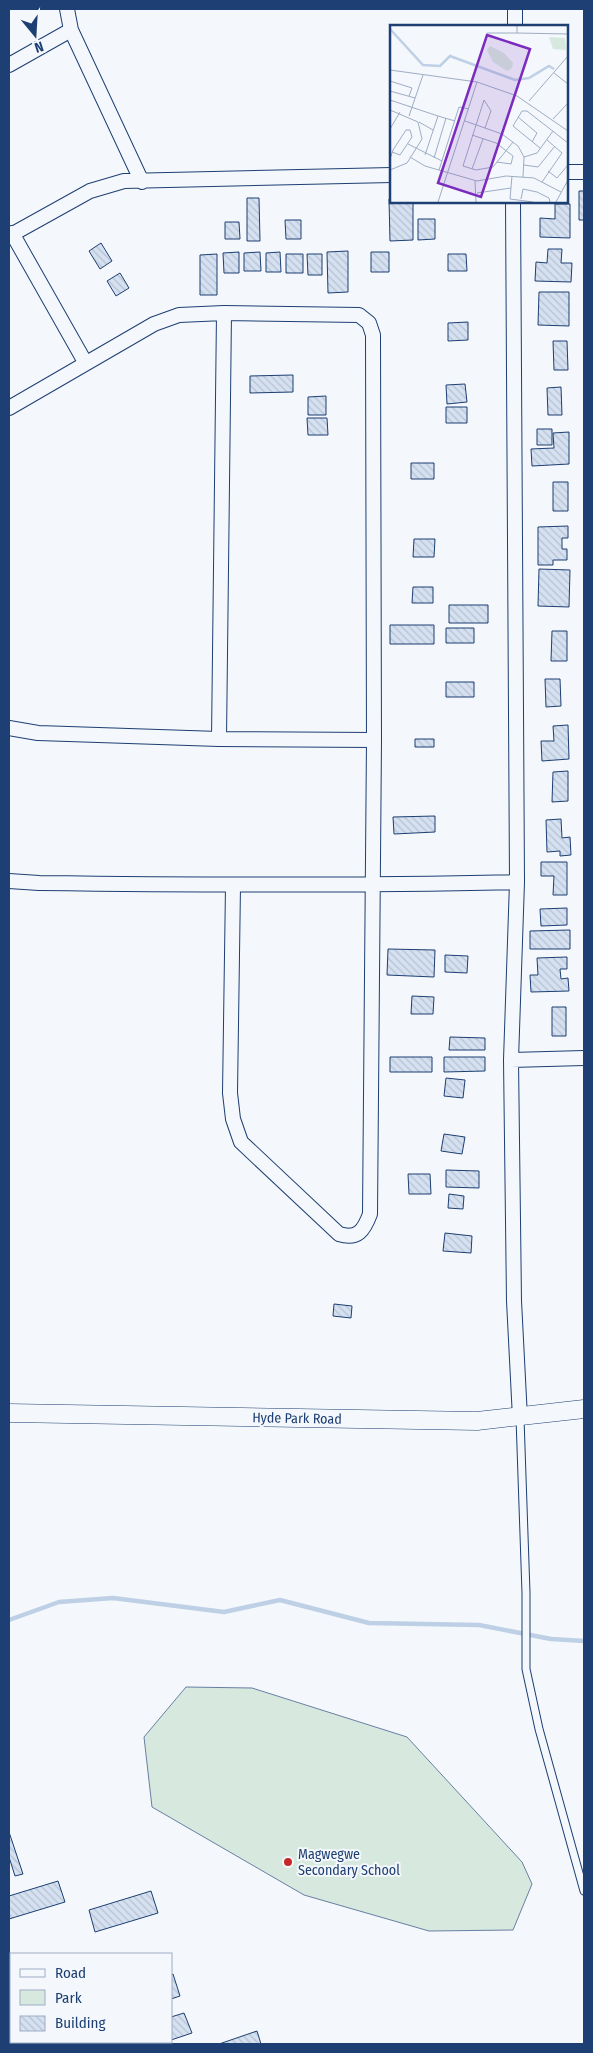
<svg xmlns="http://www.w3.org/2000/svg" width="593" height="2053" font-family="'Fira Sans Condensed',sans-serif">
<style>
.green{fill:#d7e8df;stroke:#687fa3}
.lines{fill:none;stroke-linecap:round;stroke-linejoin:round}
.stream{stroke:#bed0e5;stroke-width:4.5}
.building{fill:url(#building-back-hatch);stroke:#1d3f73}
.service-casing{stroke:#1d3f73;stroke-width:9}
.minor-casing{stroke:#1d3f73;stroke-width:16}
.tertiary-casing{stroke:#1d3f73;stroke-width:19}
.service{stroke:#f4f7fb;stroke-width:7}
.minor{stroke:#f4f7fb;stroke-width:14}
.tertiary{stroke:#f4f7fb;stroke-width:18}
.poi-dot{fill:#c62828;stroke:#f4f7fb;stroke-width:2}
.labels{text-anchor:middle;stroke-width:4;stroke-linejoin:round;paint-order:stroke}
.street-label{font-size:14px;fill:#1d3f73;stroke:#f4f7fb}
.poi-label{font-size:14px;fill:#1d3f73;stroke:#f4f7fb;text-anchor:start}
.inset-river{fill:none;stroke:#bed0e5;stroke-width:2.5}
.inset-road{fill:none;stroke:#9eadc5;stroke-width:1}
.view{fill:#7b2cbf;fill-opacity:0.15;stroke:#7b2cbf;stroke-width:2.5}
.inset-edge{fill:none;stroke:#1d3f73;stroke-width:2.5}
</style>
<defs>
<pattern id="building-back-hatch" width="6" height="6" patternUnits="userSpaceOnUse" patternTransform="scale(1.25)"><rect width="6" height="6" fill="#d5e0f0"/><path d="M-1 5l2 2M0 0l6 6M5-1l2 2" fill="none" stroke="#b6c1d1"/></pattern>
</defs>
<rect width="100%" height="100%" fill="#f4f7fb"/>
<path class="green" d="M186,1687L252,1688L407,1737L522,1862L532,1884L513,1930L429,1931L304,1895L152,1807L144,1737Z"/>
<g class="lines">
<path class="stream" d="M9,1620L59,1602L113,1598L224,1612L280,1600L369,1623L479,1625L551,1639L584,1641"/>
</g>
<path class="building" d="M579,191H584V233V220H579Z
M247,198H259L260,241H247Z
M389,199H392V201H413V240L390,241Z
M555,204H570V238L540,237V218L555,219Z
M418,219H435V239L418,240Z
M285,220H301V239H286Z
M225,222H239L240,239H225Z
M101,243L112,261L100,269L89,251Z
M548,249H562L561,263H572L571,282L535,281L536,262L547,263Z
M348,251V292L328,293L327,252Z
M239,252V273H224L223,253Z
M260,252L261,271H244V253Z
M280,252L281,272H266V253Z
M371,252H389V272H371Z
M217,254V295H200V255Z
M286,254H303V273H286Z
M307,254H322V275H308Z
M448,254H466L467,271H448Z
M120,273L129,288L116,296L107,281Z
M539,292H569V326L538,325Z
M468,322V340L448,341V323Z
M553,341H567L568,370H554Z
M293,375V392L250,393V376Z
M465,384L467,402L447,404L446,385Z
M561,387L562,415H548L547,388Z
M326,396V415H308V397Z
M446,407H467V423H446Z
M307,418H327L328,435H308Z
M537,429H552V445H537Z
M569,432V464L532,466L531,449L554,448L553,433Z
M411,463H434V479H411Z
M553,482H568V511H553Z
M568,526V538H562V549H567V560H553V565H538V527Z
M414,539H435L434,557H413Z
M539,569L570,570L569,607L538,606Z
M413,587H433V603H412Z
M449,605H488V623H449Z
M390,625H434V644H390Z
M446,628H474V643H446Z
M552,631H567V661H551Z
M545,679H560L561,706L546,707Z
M446,682H474V697H446Z
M568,725L569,759L542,761L541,741H554L553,726Z
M415,739H434V747H415Z
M568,771V801L552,802L553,772Z
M435,816V832L394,834L393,817Z
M561,819L562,838L570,837L571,855L560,856V851L547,852L546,820Z
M541,862H567V895H553L554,876H541Z
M567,908V925L541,926L540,909Z
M570,930V949H530V931Z
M388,949L435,950L434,977L387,975Z
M445,955L468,956L467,973L445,972Z
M567,957V969H560L561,979L568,978L569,991L531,992L530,975H538L537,958Z
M412,996L434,997L433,1014H411Z
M552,1007H566V1036H552Z
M450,1037L485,1038V1050H449Z
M390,1057H432V1072H390Z
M444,1057H485V1071L444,1072Z
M446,1078L465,1080L463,1098L444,1096Z
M444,1134L465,1137L462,1154L441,1151Z
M446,1170L479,1171V1188L446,1187Z
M408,1174H430L431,1194H409Z
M449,1194L464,1196L463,1209L448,1208Z
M445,1233L472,1236L471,1253L443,1251Z
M334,1304L352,1306L351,1318L333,1316Z
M9,1832L23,1874L15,1876L9,1857Z
M58,1881L65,1902L9,1919V1896Z
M151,1891L158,1913L95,1932L89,1910Z
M173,1974L180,1996L171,1999V1975Z
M184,2013L192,2033L171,2040V2017Z
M11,2027V2042H39L32,2044H9V2028Z
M257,2031L261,2044H219Z
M107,2042H145L146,2044H107Z"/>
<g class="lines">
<defs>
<path id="service" d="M520,1418L526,1593V1669L539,1729L584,1891"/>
<path id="minor" d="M67,9L71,30L142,182
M515,26V9
M9,65L71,30
M567,172H584
M513,201L517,882L511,1060L514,1301L520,1418
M12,233L85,362
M9,236L90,191L124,181L392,175
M9,408L154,324L179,315L224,313L359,315L369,323L373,335L374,740L370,1214C364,1230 358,1240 339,1234L241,1142L233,1119L230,1093L233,886
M9,728L38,733L219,739L374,740
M219,739L224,313
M9,881L39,883C198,885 357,886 517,882
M511,1060L584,1058"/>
<path id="tertiary" d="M9,1413L477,1421L584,1409"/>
</defs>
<use href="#service" class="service-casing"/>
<use href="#minor" class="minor-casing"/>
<use href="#tertiary" class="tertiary-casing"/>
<use href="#service" class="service"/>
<use href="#minor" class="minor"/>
<use href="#tertiary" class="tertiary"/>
</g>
<circle class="poi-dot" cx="288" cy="1862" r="5"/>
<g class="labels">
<g class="street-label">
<text transform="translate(297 1418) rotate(1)" y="5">Hyde Park Road</text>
</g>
<g class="poi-label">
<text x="298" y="1859">Magwegwe<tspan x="298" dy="16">Secondary School</tspan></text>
</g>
</g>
<g transform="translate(390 25)">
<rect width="178" height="178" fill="#f4f7fb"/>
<path d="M159,12L175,13L176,25L163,24ZM100,21L114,28L123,38L122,43L117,46L103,37L97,25Z" fill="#d7e8df"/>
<path class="inset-river" d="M0,4L33,40L50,41L60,31L125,55L139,53L159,41L164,44"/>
<path class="inset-road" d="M127,0V8L178,9M97,8H127M0,45L87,57L127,71L178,106M164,48L178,59M0,56L22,63L19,71M0,66L25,73M0,75L48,91M139,76L178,31M0,85L28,97L32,114L17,138L0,145M19,91L33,50M128,92L147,108L142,117M163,94L178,78M75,96L112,109L128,121L134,132L133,152M29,97L43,105M95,103L101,86L94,75L73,141L86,145L103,142L123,117M0,104L10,87M82,110L106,118L123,131L121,139L107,137M18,119L52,136M150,123L123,101L132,86H137L178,118M35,130L48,91L65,96M20,132L35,141L87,156L116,151L144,153L171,167M134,132L147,128L163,106M44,133L56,93M0,134L3,125L16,105H20L22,112L10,130L2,127M134,140L148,142L165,121M82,144L93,114M49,145L69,82L79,84M158,146L167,153L178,140M122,151L120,174L143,177M85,156L86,177M152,157L172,128L157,115M87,168L121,163M131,174L133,164L147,167L159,173L160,177M48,177L87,57M166,177L178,155"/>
<path class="view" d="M97,10L140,24L91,172L48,158Z"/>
<rect width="178" height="178" class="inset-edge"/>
</g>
<rect width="593" height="2053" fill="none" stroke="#1d3f73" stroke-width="20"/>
<rect x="10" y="1953" width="162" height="90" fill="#f4f7fb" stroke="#9eadc5"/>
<rect x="20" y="1969" width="25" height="8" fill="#f4f7fb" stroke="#9eadc5"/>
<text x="55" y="1978" font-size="15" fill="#1d3f73">Road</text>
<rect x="20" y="1990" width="25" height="15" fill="#d7e8df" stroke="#9eadc5"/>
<text x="55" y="2003" font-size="15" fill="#1d3f73">Park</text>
<rect x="20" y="2016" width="25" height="15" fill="url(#building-back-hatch)" stroke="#9eadc5"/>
<text x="55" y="2028" font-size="15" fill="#1d3f73">Building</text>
<g transform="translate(35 35) rotate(162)" stroke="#f4f7fb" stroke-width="4" paint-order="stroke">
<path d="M0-4L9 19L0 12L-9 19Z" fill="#1d3f73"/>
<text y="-8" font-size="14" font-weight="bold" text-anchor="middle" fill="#1d3f73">N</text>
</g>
</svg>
